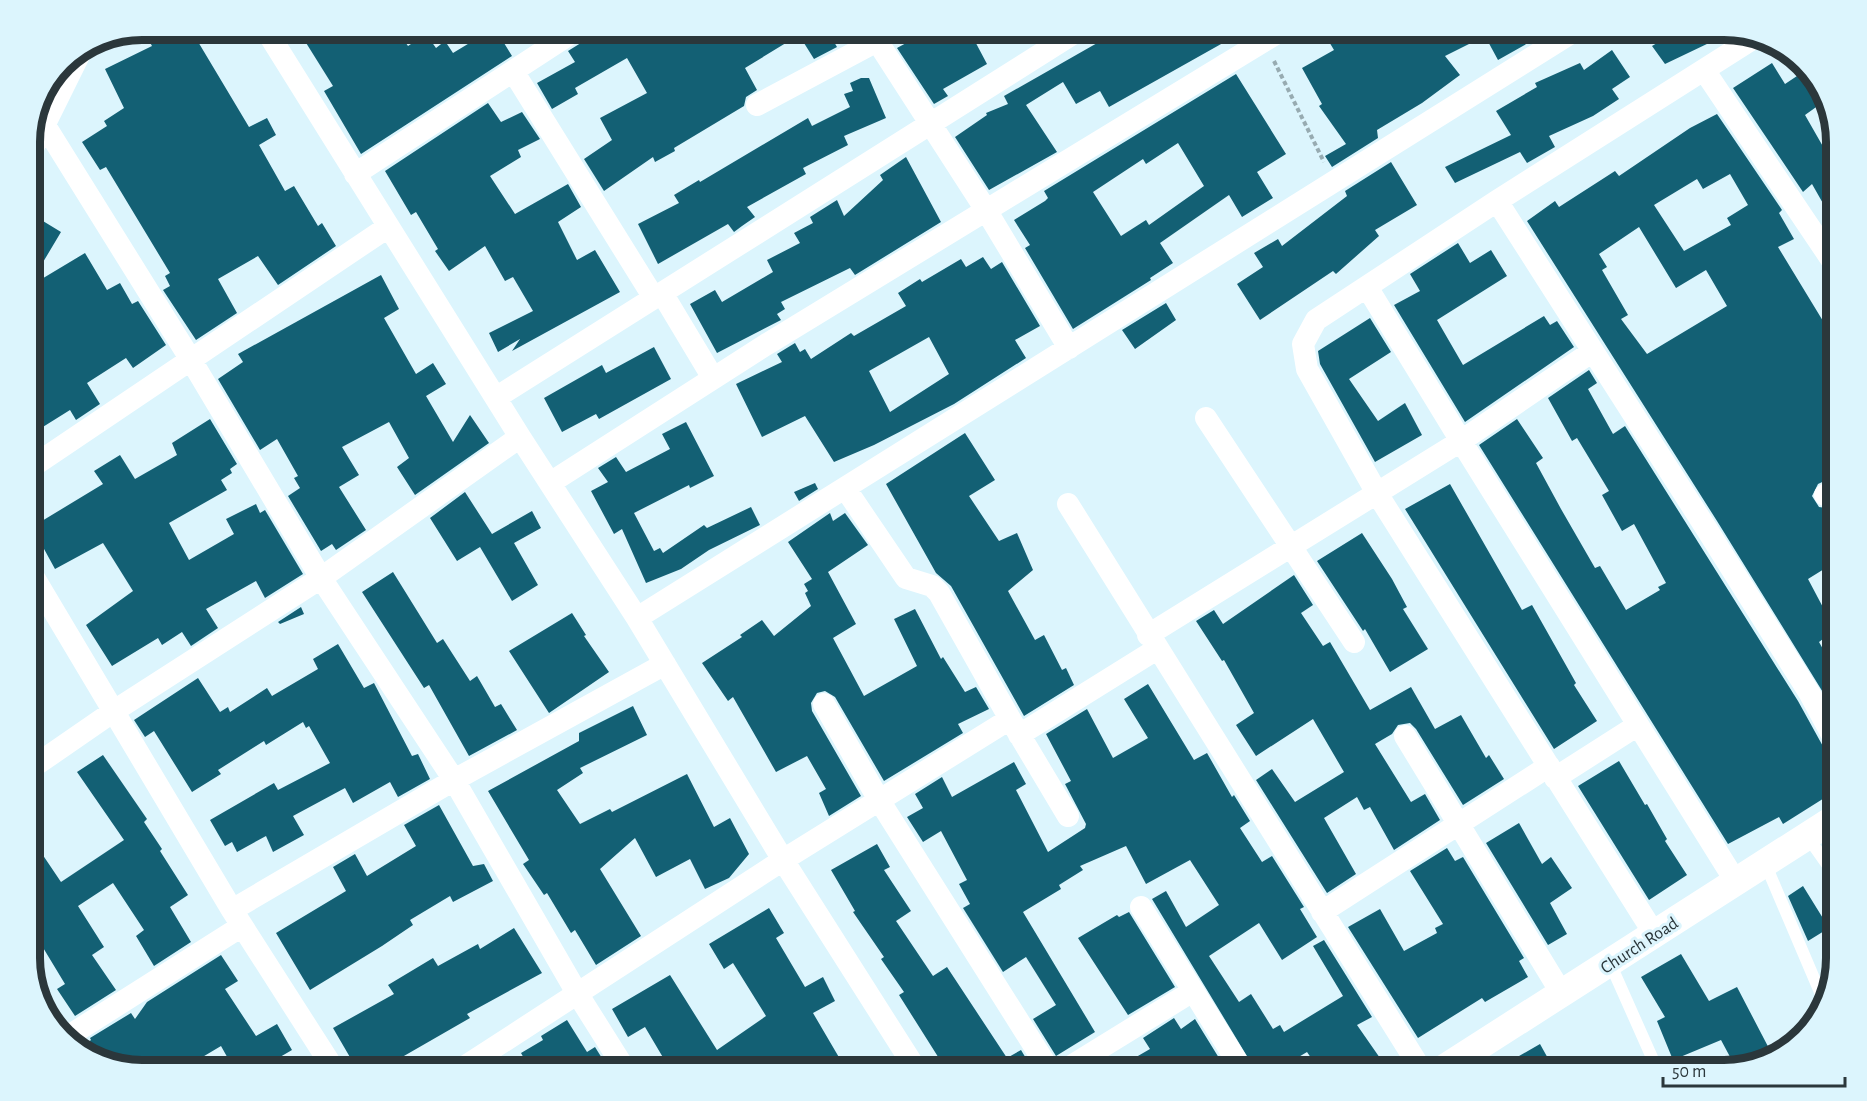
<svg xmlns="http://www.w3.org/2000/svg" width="1867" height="1101" font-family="'Alegreya Sans',sans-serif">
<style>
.building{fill:#136074;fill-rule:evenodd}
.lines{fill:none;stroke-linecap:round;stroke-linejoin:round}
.path{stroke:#97abb1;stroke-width:4;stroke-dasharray:4.5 3;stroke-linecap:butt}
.service{stroke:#fff;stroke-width:12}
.minor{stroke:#fff;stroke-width:22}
.tertiary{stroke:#fff;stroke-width:28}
.labels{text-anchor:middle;stroke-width:6;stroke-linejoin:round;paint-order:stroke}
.street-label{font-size:18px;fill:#2b373b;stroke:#dcf5fd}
.rim{fill:none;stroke:#2b373b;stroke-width:8}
</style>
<rect width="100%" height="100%" fill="#dcf5fd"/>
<path class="building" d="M143,30H191L249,127L267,118L276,135L259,145L285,191L294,186L318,226L322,223L336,246L278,285L258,256L218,279L237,313L196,340L163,290L170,286L165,276L170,273L106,167L100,170L82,142L107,126L104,121L124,108L105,69L152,46Z
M298,30H397L408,46L426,34L436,48L445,41L453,53L491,30H496L512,56L361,154L324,91L333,86Z
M589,30H827L837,47L814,59L799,35L745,68L757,90L746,97L744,106L674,148L675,151L655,162L653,157L604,191L584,159L612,140L600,118L647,93L627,58L575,88L578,94L552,109L537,83L575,62L568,51L584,41Z
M930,30H969L987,64L943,89L948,96L934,104L897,48Z
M1120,30H1246L1109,107L1100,91L1076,104L1063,82L1026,105L1057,152L989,190L955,137L987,115L986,113L1008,104L1004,96Z
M1322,30H1551L1498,60L1485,36L1445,56L1460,75L1422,103L1377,130L1378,138L1332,167L1325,156L1346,144L1319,106L1322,104L1302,68L1334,50Z
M1679,30H1725L1732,32L1665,64L1652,46Z
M1612,50L1630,77L1612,89L1619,99L1593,116L1549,136L1555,147L1527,163L1520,152L1455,183L1445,167L1511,135L1496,111L1537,87L1535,83L1580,63L1584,70Z
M1772,63L1785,84L1806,70L1822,86L1826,100L1805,115L1825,150L1837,143V228L1812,184L1803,192L1733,88Z
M1236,74L1286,154L1257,172L1273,198L1242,217L1229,195L1160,243L1173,263L1150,278L1151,280L1073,329L1025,248L1030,245L1014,220L1045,201L1048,198L1044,191ZM1178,143L1204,186L1149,225L1146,220L1121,236L1093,192L1143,159L1146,164Z
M861,78H869L886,118L844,136L848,145L803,168L806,174L747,207L755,217L742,226L734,232L728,224L658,264L638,224L679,203L674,195L699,180L700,182L808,118L812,126L850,107L844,94L853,91L850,83Z
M488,103L501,122L522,112L540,139L518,150L521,157L490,176L515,214L568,184L581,207L558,222L577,260L595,250L620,292L512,351L520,339L498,352L489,333L533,311L513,277L505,281L485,246L449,271L435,251L438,249L416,212L411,215L385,171Z
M1717,114L1782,210L1779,213L1794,239L1778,247L1823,321L1827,318L1837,332V475L1818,484L1812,496L1819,507L1826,508L1837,504V561L1808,579L1835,630L1819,642L1837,674V715L1717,521L1527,221L1555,201L1559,207L1615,171L1619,176L1690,128ZM1730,174L1748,205L1727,218L1731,225L1684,251L1654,205L1697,179L1703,189ZM1639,227L1676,288L1706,270L1727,306L1647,354L1621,319L1628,315L1602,270L1607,267L1599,254Z
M906,157L941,222L855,275L850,268L781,302L785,309L777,314L781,320L717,353L690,304L715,290L722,302L773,272L767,260L800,243L794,233L813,223L810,217L837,200L844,216L883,180L880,175Z
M1391,162L1417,205L1375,230L1379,236L1336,274L1333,271L1260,320L1237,284L1263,267L1254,253L1278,239L1282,246L1347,196L1345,191Z
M38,218L61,232L30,284V230Z
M1458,243L1470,263L1491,250L1507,276L1437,320L1463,365L1544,316L1550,325L1557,321L1574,347L1465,422L1394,305L1420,291L1410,274Z
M85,253L107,290L120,283L132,304L138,301L166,345L133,368L126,358L87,383L100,404L76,420L70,410L30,435V286Z
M983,257L991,269L1002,262L1040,326L1015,340L1026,358L954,404L874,445L834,462L805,416L762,437L736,384L782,362L777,354L795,343L800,352L805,349L811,359L851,333L854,336L906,306L898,293L920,279L922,282L961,259L966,267ZM929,337L949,374L890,412L869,371Z
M381,275L399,309L384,318L416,374L433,363L446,384L426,396L453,442L470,415L489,443L415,495L397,467L409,458L389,422L342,447L359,475L339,487L366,530L336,550L332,544L321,551L288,496L300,488L294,478L298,476L277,439L260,450L218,379L243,362L238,354Z
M1166,303L1176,320L1135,349L1122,330Z
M1370,318L1391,352L1349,379L1378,421L1405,403L1422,435L1375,462L1320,364L1318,351Z
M654,347L671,379L599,419L596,414L562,432L544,398L602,365L606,373Z
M1589,370L1597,383L1588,389L1613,434L1625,426L1798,701L1825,750L1837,757V790L1783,824L1779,817L1728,844L1479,445L1517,419L1543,458L1536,463L1561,509L1595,568L1600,566L1626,610L1660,590L1658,587L1666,583L1634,524L1622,531L1602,495L1609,491L1577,438L1572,441L1548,398Z
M210,419L237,464L230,469L232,473L221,480L227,490L169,523L189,560L234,534L226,519L256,504L260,513L265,510L303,574L265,598L256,581L206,609L218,628L191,646L182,632L162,645L158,638L112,666L86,625L133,591L103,543L55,569L32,527L103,484L94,471L120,455L135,479L177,455L172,443Z
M686,422L714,476L690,488L689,485L634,513L654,551L660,548L663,553L704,525L707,528L751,507L760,525L709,550L681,569L646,583L622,529L614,534L591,491L608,482L598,468L616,457L626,472L670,449L662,434Z
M965,433L995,480L969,496L999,541L1017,533L1033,570L1008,591L1035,640L1044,635L1062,670L1066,668L1074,685L1024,716L951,586L936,573L886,484Z
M815,483L818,489L799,501L794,492Z
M1450,484L1522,610L1532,605L1576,683L1574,685L1597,721L1554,749L1405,509Z
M465,492L492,534L532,511L541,528L514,543L538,585L512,601L480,547L457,561L430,518Z
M830,513L833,521L845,513L868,545L828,572L856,624L833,638L864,696L917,666L894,619L915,609L941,659L943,657L965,692L976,687L989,709L958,724L963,733L884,781L835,697L825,691L817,693L811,703L812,711L861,796L829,816L819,793L826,789L807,756L776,772L733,697L728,701L702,663L742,637L740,635L762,620L774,636L811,606L805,593L808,591L804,584L812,579L788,542Z
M1362,533L1392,579L1407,607L1403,609L1428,649L1390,672L1365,629L1363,631L1317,561Z
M393,572L437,643L443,639L470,681L477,676L495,707L501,704L517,730L469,756L429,685L424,688L362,592Z
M1294,575L1313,605L1301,613L1323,646L1330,642L1370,710L1411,687L1435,729L1461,715L1486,758L1489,755L1504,779L1463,805L1416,729L1410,723L1398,725L1392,734L1375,744L1411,802L1425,794L1440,820L1394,850L1370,807L1364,810L1357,797L1324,818L1356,874L1327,893L1256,780L1272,769L1295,802L1344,772L1313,719L1256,756L1236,725L1254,713L1224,660L1222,661L1196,621L1214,610L1223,624Z
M301,607L304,614L280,624L278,622Z
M572,613L586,635L584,636L609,672L549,713L509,651Z
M338,644L364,688L374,683L412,756L418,754L430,779L398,797L390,782L353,803L345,788L293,816L304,835L273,852L266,836L237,852L232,842L225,846L210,820L274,783L278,790L330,763L309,726L306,728L303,722L266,745L264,741L218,770L221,774L192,792L154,731L145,737L134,720L198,678L220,712L228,707L230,712L267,688L272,696L318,669L313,659Z
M1148,684L1194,760L1207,753L1232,797L1234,795L1250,821L1240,828L1262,862L1272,856L1304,907L1300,909L1317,937L1282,960L1259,923L1209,956L1239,1002L1251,994L1273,1029L1280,1025L1284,1032L1343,996L1313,946L1324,940L1372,1017L1357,1025L1389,1071H1320L1307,1052L1275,1071H1256L1152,899L1166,891L1186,927L1219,905L1190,860L1146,884L1126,846L1080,866L1083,870L1059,885L1061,889L1023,912L1095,1032L1056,1056L1033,1019L1056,1005L1026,957L1003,972L963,908L970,904L959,884L967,880L941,831L923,842L907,817L923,808L915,794L942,777L952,797L1014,762L1026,784L1016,790L1048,852L1085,828L1086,824L1065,784L1071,781L1046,734L1087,709L1113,758L1148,738L1124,699Z
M633,706L647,735L580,768L583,773L557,790L580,824L610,809L612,812L687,774L714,827L730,818L749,854L729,878L705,889L690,859L656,877L635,838L600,869L641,936L596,965L575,930L571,933L547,893L544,895L523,864L529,860L488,791L579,741V733Z
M103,755L147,819L144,822L162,849L160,851L188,895L170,907L191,942L154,966L136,936L144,930L113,883L78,906L104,947L92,955L116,990L75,1016L57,989L65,984L39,941L30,946V836L61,882L124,840L77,772Z
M1619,761L1645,805L1647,804L1667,839L1665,841L1687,875L1649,900L1578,786Z
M439,805L473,866L484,864L493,881L453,902L450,896L410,920L413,925L382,946L310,990L276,933L346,891L333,867L355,854L367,876L416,846L404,825Z
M1519,823L1542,864L1551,857L1572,888L1550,903L1567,934L1548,945L1486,843Z
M877,844L890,867L884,870L911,911L896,921L933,976L947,967L1007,1058L1021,1050L1033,1070L947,1071L899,995L904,992L881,959L884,957L853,912L855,911L831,870Z
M1447,848L1455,861L1463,857L1524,958L1519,961L1528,977L1485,1002L1482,998L1418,1038L1348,927L1380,909L1404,951L1437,933L1435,928L1443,924L1410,871Z
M1803,886L1829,928L1808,941L1788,896Z
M769,908L784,933L776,938L805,987L823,977L835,1001L813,1013L847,1071H671L645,1027L628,1037L612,1009L670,975L717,1050L766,1016L733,963L724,969L709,944Z
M1129,912L1175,987L1128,1015L1078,938L1117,915L1119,917Z
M514,928L542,973L467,1014L470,1018L390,1064L394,1071H358L333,1028L394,994L388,985L433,958L438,966L478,944L480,949Z
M1681,954L1709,1001L1737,987L1774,1058L1736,1068L1721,1040L1673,1060L1657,1021L1665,1017L1641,977Z
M221,955L238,981L225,989L256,1036L277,1024L292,1050L256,1071H235L221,1046L179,1071H142L93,1058L85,1045L91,1040L90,1038L131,1013L135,1019L147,1002Z
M1174,1018L1181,1029L1195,1019L1227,1071H1112L1150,1049L1143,1038Z
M567,1020L587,1052L595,1047L610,1071H531L521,1053L543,1040L541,1036Z
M1540,1044L1555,1071H1493Z"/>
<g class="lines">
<path class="path" d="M1274,61L1324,162"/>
<path class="service" d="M1807,836L1831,870L1837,873
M1765,863L1825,1004
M1610,963L1658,1071"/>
<path class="minor" d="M266,30L520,437L637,618L783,860L917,1071
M870,30L986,210L1069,348
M1704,70L1837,268
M513,71L654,298
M757,105L877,41
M44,124L191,360L321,578L454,780L577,993L626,1071
M30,154L81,51
M355,174L576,30
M1497,201L1706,528L1810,694L1837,744
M1367,287L1461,441L1593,351
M662,293L713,378
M497,397L1079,30
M1206,418L1354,642
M30,468L388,227
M550,483L767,344L1282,30
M845,488L906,578L932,586L939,593L1010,719L1068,816
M1825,495L1837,488
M1068,504L1422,1071
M30,571L232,910L335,1071
M637,618L1576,30
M1148,635L1461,441L1736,882
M824,704L879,800L1050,1071
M1019,735L1157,649
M1405,736L1562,994
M30,769L114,711L321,578L520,437
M1555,778L1638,725
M1141,907L1243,1071
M232,910L454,780L665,664
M1322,912L1549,766
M1655,935L1378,495L1307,369L1303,344L1316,320L1497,201L1754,38
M67,1037L242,926
M458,1071L783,860L1010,719
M1063,1071L1193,991"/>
<path class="tertiary" d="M1440,1071L1837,817"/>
</g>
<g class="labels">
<g class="street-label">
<text transform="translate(1639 945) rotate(-33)" y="6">Church Road</text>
</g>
</g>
<path d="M0 0H1867V1101H0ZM142 40H1724A102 102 0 0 1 1826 142V958A102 102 0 0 1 1724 1060H142A102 102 0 0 1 40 958V142A102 102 0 0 1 142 40Z" fill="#dcf5fd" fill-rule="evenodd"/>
<path class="rim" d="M142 40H1724A102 102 0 0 1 1826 142V958A102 102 0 0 1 1724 1060H142A102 102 0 0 1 40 958V142A102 102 0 0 1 142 40Z"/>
<path d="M1663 1077v9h182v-9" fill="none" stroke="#2b373b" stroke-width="3"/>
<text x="1672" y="1077" font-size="18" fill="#2b373b" stroke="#dcf5fd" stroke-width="4.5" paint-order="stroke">50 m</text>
</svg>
